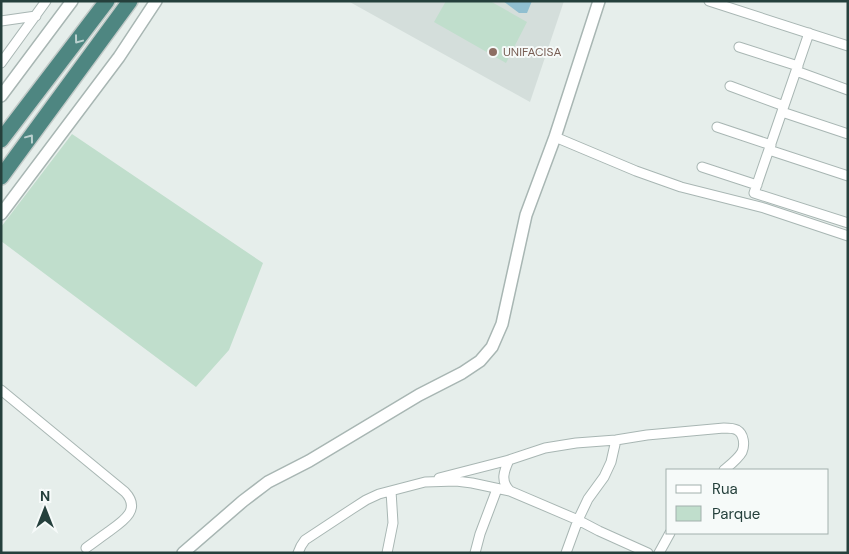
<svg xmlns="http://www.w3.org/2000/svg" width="849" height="554" font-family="'DM Sans',sans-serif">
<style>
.built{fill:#d4dedb}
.green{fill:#c0decc}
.water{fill:#90bfd0}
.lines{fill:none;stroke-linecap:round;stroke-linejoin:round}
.minor-casing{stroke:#a8b6b3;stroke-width:11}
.tertiary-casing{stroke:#a8b6b3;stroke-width:14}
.trunk-casing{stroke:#c2cac8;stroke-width:18}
.minor{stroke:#fff;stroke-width:9}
.tertiary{stroke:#fff;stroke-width:11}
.trunk{stroke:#4e8681;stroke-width:15}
.oneway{stroke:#bbd1cf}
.education-dot{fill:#8d6e63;stroke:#f6faf9;stroke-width:2}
.labels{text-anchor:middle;stroke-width:4;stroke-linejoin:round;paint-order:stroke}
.education-label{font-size:12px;fill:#785e54;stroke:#f6faf9;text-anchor:start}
</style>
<rect width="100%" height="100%" fill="#e6eeeb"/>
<path class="built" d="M348,1H564L530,102Z"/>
<path class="green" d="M446,1H490L527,22L506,63L434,22Z
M72,134L263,263L229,350L196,387L1,241V227Z"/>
<path class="water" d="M503,1H532L527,13H519Z"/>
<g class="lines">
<defs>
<path id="minor" d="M709,1L848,46
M1,21L36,16
M809,33L754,193L848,223
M739,47L798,66
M1,63L46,1
M796,71L848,90
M730,86L784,106
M782,112L848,134
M717,127L771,145
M555,137L636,171L681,187L764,208L848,236
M769,150L848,176
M702,167L757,185
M1,390L125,492C142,510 122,522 108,532C101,537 93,543 86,548
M509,460C504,471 500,481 510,491
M439,478L509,460L545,448L576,443L616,440L647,435L724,428C729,428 733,428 737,430C744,434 745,445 742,452C738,459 730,465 724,470
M298,553L301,546L305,540L352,509L366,500L379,494L425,482L456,481L472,483L510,491L578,520L599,531L648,553
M387,553L393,523L391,491
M475,553L480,534L497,489
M566,553L578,520L588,499L604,477L611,462L616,440
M659,553L670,533"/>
<path id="tertiary" d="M1,96L72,1
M1,214L119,57L156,1
M183,553L243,501L268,482L309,461L419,395L462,373L480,361L492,347L502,324L526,215L555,137L599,1"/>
<path id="trunk" d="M1,140L107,1
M1,177L130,1"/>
</defs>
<use href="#minor" class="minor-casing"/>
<use href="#tertiary" class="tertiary-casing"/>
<use href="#trunk" class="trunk-casing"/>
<use href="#minor" class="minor"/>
<use href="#tertiary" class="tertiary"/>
<use href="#trunk" class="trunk"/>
</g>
<defs><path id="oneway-chevron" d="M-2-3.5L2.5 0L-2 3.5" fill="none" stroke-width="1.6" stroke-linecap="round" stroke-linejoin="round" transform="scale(1.25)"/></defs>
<g class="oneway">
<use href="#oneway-chevron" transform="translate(78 40) rotate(127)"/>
<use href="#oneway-chevron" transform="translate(30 138) rotate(-53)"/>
</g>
<circle class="education-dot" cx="493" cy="52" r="5"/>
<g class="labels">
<g class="education-label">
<text x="503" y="56">UNIFACISA</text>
</g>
</g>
<rect width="849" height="554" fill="none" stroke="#25403c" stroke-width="5"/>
<rect x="666" y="469" width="162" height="65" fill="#f6faf9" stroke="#a2b0ad"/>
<rect x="676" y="485" width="25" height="8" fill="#ffffff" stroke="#a2b0ad"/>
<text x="712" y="494" font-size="15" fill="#25403c">Rua</text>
<rect x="676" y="506" width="25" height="15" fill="#c0decc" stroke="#a2b0ad"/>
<text x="712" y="519" font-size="15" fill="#25403c">Parque</text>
<g transform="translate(45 509)" stroke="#f6faf9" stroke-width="4" paint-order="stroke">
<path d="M0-4L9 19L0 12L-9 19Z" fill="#25403c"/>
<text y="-8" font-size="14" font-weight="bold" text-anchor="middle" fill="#25403c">N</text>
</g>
</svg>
